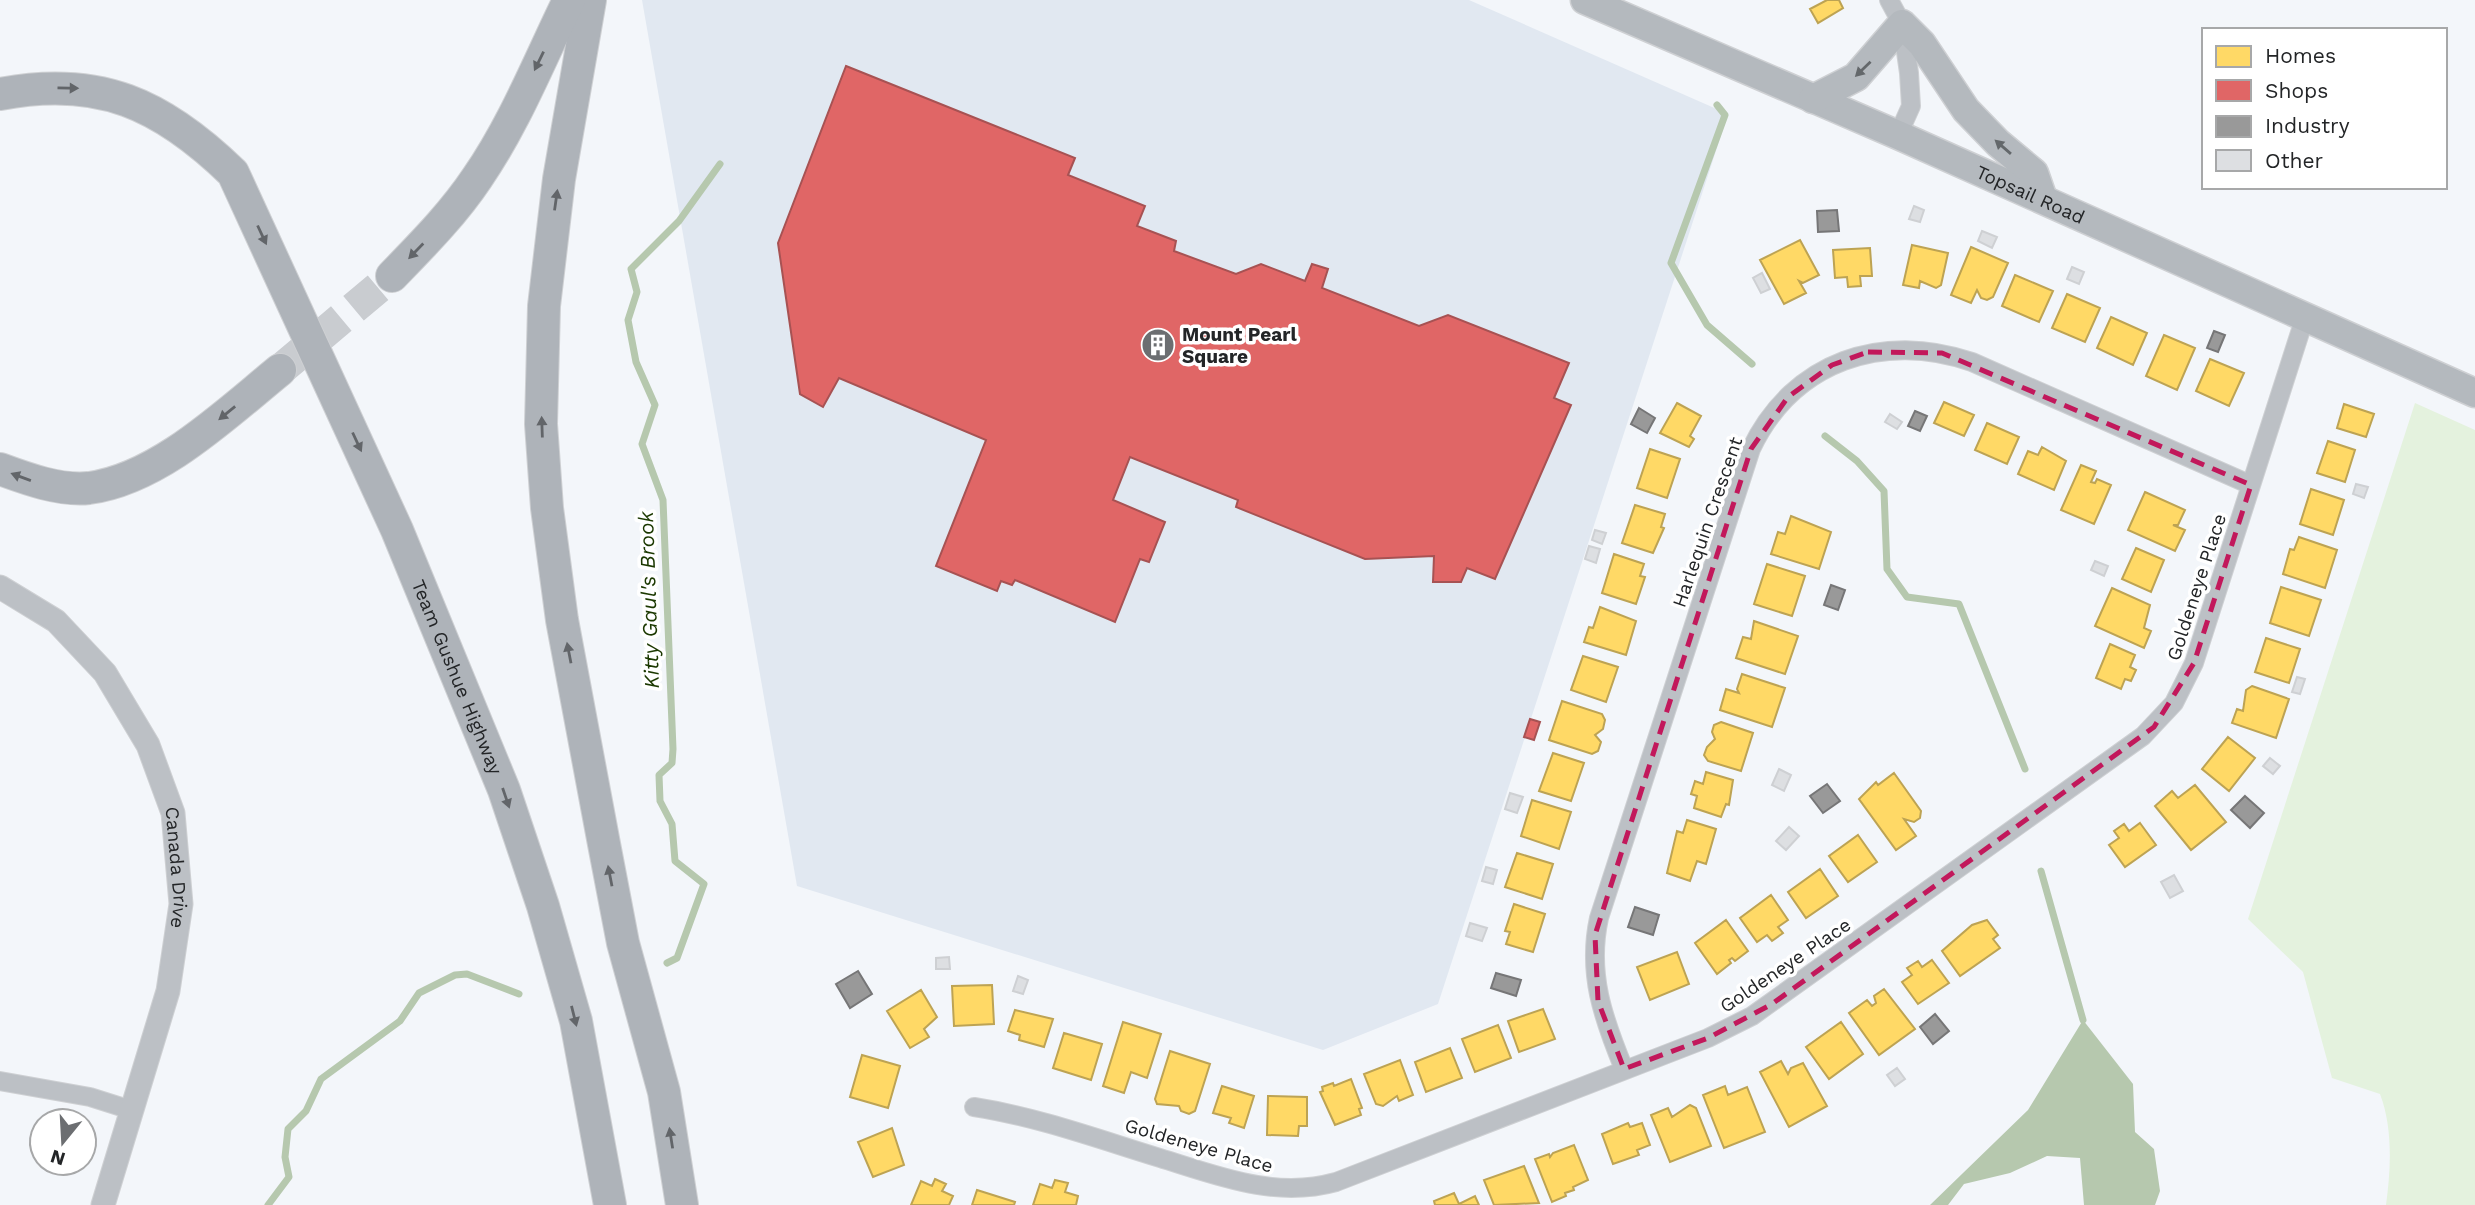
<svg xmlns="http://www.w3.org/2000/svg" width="2475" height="1205" font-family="'Work Sans',sans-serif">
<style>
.built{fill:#e1e8f1}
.green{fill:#e4f2de}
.water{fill:#b6c8ae}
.homes{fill:#ffd966;stroke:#bda353;stroke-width:2}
.shops{fill:#e06666;stroke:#a75253;stroke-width:2}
.industry{fill:#999;stroke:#767677;stroke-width:2}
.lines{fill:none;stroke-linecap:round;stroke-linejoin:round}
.stream{stroke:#b6c8ae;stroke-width:7}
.building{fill:#dddfe2;stroke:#ced0d3;stroke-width:2}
.motorway-tunnel{stroke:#c9ccd0;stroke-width:32;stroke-dasharray:32 16;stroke-linecap:butt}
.minor-casing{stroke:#ced0d3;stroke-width:20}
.tertiary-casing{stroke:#ced0d3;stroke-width:25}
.primary-casing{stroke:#ced0d3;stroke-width:31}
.motorway-casing{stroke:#ced0d3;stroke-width:34}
.minor{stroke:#bcc0c5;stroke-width:18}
.tertiary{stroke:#bcc0c5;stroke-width:23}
.primary{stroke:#b4b9be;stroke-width:28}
.motorway{stroke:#aeb3b9;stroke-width:32}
.oneway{fill:#626569}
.oneway2{fill:#64686b}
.marked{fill:none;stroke:#c2185b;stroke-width:5;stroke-dasharray:14 9;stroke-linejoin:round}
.labels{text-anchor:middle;stroke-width:7;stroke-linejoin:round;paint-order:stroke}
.street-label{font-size:19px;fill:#232527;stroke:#fff}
.poi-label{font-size:19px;font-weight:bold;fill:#232527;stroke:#fff;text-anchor:start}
.water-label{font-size:21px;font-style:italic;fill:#1b3800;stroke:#fff}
</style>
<rect width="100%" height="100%" fill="#f3f6fa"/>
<path class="built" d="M642,0H1469L1728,114L1438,1004L1323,1050L797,886Z"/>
<path class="green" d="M2415,403L2475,430V1205H2386C2391,1169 2393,1128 2380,1094L2332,1078L2303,972L2248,919Z"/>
<path class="water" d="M2083,1020L2133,1084L2135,1132L2154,1149L2160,1191L2155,1205H2084L2080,1158L2047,1156L2010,1173L1964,1184L1948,1205H1930L2028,1110Z"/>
<path class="homes" d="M1827,0H1839L1843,8L1818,23L1810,9Z
M1800,240L1819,275L1803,283L1799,281L1806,293L1784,304L1760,260Z
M1912,245L1948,253L1941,285L1936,288L1920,281L1919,288L1903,285Z
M1971,247L2008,263L1993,297L1987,300L1981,298L1977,290L1971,303L1951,295Z
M1870,248L1872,276H1860L1861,286L1848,287L1847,277L1835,278L1833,250Z
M2015,275L2053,291L2039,322L2002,306Z
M2067,294L2100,308L2085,342L2052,328Z
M2111,317L2147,333L2133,365L2097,348Z
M2164,335L2195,348L2177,390L2146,376Z
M2210,359L2244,373L2229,406L2196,391Z
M1944,402L1974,415L1964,436L1934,423Z
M1677,403L1701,416L1690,436L1694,439L1689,447L1660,433Z
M2344,404L2374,414L2366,437L2337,428Z
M1987,423L2019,437L2007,464L1975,450Z
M2328,441L2355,450L2345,482L2317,473Z
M2042,447L2066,461L2054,490L2018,474L2028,451L2038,455Z
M1650,449L1680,459L1667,498L1637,488Z
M2081,465L2096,471L2091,482L2095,483L2097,479L2111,485L2094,524L2061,510Z
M2311,489L2344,500L2333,535L2300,524Z
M2145,492L2185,510L2178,525H2173L2185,530L2175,551L2128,530Z
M1635,505L1665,514L1661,527L1664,528L1653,553L1622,543Z
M1791,516L1831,532L1819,569L1771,554L1778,532L1785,534Z
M2299,537L2337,550L2325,588L2283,574L2290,549L2294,550Z
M2136,548L2164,560L2151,592L2122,579Z
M1614,554L1644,564L1640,576L1645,577L1636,604L1602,593Z
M1767,564L1805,576L1792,616L1754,604Z
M2281,587L2321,600L2309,636L2270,623Z
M2112,588L2150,605L2144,628L2151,631L2144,648L2095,626Z
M1600,607L1636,621L1626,655L1584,642L1589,627L1593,628Z
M1754,621L1798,636L1785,674L1736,658L1743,637L1751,639Z
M2266,638L2300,649L2289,683L2255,672Z
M2110,644L2135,655L2130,667L2136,670L2131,681L2125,679L2121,689L2096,678Z
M1583,656L1618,667L1606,702L1571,690Z
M1742,674L1785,688L1772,727L1720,710L1726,689L1739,693L1737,689Z
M2252,686L2289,699L2276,738L2232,723L2237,709L2243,711L2246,690Z
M1562,701L1602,714L1605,720L1603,729L1595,735L1601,742L1598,751L1592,754L1549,740Z
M1721,722L1753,733L1741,771L1708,761L1704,755L1707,747L1715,739L1712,732L1714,725Z
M2228,737L2255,758L2229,791L2202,769Z
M1553,753L1584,763L1571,801L1539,791Z
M1706,772L1733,780L1729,805L1726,804L1721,817L1694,808L1697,796L1691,794L1695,781L1703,784Z
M1894,773L1921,811L1920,818L1914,822L1904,819L1916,836L1896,850L1859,799L1876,782L1878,785Z
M2195,785L2226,822L2191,850L2155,806L2172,791L2178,798Z
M1532,800L1571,812L1559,849L1521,836Z
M1687,820L1716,829L1706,864L1697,861L1690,881L1667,873L1677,831L1683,833Z
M2140,823L2156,845L2125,867L2109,845L2119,838L2114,831L2124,824L2129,831Z
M1858,835L1877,862L1848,882L1829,856Z
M1517,853L1553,864L1542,899L1505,887Z
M1820,869L1838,896L1806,918L1788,892Z
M1771,895L1788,920L1778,927L1783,933L1772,941L1767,935L1757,942L1740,918Z
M1514,904L1545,914L1533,952L1506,944L1510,932L1505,931Z
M1726,920L1748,951L1735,961L1732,958L1729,960L1731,963L1717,974L1695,943Z
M1987,920L1998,935L1993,939L2000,948L1960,976L1942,951L1972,925Z
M1677,952L1689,984L1650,1000L1637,967Z
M1932,960L1949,983L1918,1004L1902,982L1912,975L1907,968L1918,961L1922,967Z
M992,985L994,1024L954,1026L952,986Z
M1884,989L1915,1029L1879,1055L1849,1013L1867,1000L1872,1006L1876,1003L1874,996Z
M921,990L937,1017L924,1029L929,1037L910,1048L887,1011Z
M1543,1009L1555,1039L1519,1052L1508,1021Z
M1015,1010L1053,1019L1044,1047L1019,1040L1020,1035L1008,1031Z
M1123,1022L1161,1034L1147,1078L1131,1072L1124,1093L1103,1086Z
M1841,1022L1863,1054L1829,1079L1806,1047Z
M1498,1025L1511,1058L1475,1072L1462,1039Z
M1064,1033L1102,1044L1091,1080L1053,1068Z
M1450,1048L1462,1078L1426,1092L1415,1062Z
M1170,1051L1210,1064L1195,1111L1189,1114L1181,1111L1179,1106L1157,1104L1155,1099Z
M862,1055L900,1066L888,1108L850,1097Z
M1400,1060L1413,1095L1399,1101L1397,1096L1383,1106L1376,1104L1364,1074Z
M1781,1061L1788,1074L1791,1068L1803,1063L1827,1106L1789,1127L1760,1072Z
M1351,1079L1362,1108L1359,1109L1361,1115L1335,1125L1320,1092L1323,1091L1322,1087L1333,1083L1334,1086Z
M1222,1086L1254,1096L1244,1128L1229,1123L1231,1118L1213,1113Z
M1725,1086L1728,1095L1747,1087L1765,1132L1724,1148L1703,1095Z
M1268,1096L1307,1097V1126H1299L1298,1136L1267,1135Z
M1690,1105L1696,1108L1711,1146L1670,1162L1651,1115L1668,1108L1672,1117Z
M1628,1123L1630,1127L1642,1123L1650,1145L1637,1150L1639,1155L1613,1164L1602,1134Z
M892,1128L904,1165L873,1177L858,1142Z
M1574,1145L1588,1180L1573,1187L1574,1190L1565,1193L1566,1196L1552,1202L1535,1159L1549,1154L1550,1157L1553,1153Z
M1524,1166L1539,1203L1494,1205L1484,1180Z
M935,1179L946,1184L942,1191L953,1196L949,1205H911L921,1181L932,1186Z
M1055,1180L1068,1183L1065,1192L1078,1196L1076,1205H1033L1040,1184L1052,1188Z
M977,1190L1015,1202L1014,1205H972Z
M1454,1193L1459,1204L1475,1196L1479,1205H1435L1434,1201Z"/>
<path class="shops" d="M846,66L1075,158L1068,175L1145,206L1137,226L1176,241L1174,251L1236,274L1261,264L1305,281L1312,264L1328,269L1322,288L1419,326L1448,315L1569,363L1554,398L1571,405L1495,579L1467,568L1461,582H1433L1434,556L1365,559L1236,507L1238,500L1130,457L1113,500L1165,522L1149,562L1140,559L1115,622L1015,580L1012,585L1001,581L997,591L936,566L986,440L839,378L823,407L800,394L778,243Z
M1530,719L1540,722L1534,740L1524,737Z"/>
<path class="industry" d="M1837,210L1839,231L1818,232L1817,211Z
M2214,331L2225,335L2218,352L2207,348Z
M1639,408L1655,418L1647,433L1631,424Z
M1915,411L1927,416L1920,431L1908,426Z
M1831,585L1845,590L1838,610L1824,605Z
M1827,784L1840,801L1823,813L1810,796Z
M2245,796L2264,813L2250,828L2231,810Z
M1635,907L1659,915L1653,935L1628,927Z
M858,971L872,994L850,1008L836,984Z
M1496,973L1521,980L1516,996L1491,988Z
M1935,1014L1949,1031L1933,1044L1920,1027Z"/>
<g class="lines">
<path class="stream" d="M1717,105L1725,115L1671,263L1707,325L1752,364
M1825,436L1857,461L1884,491L1887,569L1907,597L1959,604L2025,769
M2041,871L2083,1020
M667,963L677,958L704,884L675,861L672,824L660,801L659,775L672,763L673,749L663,500L642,444L655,405L636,362L628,320L637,292L631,269L679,221L720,164
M268,1205L289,1177L285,1157L288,1129L306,1111L321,1079L400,1021L419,993L455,975L467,974L519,994"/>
</g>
<path class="building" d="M1914,206L1924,210L1920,222L1909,219Z
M1982,231L1997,237L1992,248L1978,241Z
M2072,267L2084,272L2079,284L2067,279Z
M1762,273L1770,289L1761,293L1753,278Z
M1890,414L1902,422L1897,429L1885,422Z
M2356,484L2368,487L2364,498L2353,494Z
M1595,530L1606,533L1602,544L1592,540Z
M1589,546L1600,549L1596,563L1585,559Z
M2095,561L2108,566L2104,576L2091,570Z
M2297,677L2305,679L2300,694L2292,692Z
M2270,758L2280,766L2273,774L2263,766Z
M1779,769L1791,775L1784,791L1772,785Z
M1510,793L1523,797L1517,813L1505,809Z
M1789,827L1799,836L1786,850L1776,841Z
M1486,867L1497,870L1493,884L1482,881Z
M2174,875L2183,891L2170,898L2161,882Z
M1470,923L1487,928L1482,941L1466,936Z
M949,957L950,969H936V958Z
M1018,976L1028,980L1023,994L1013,991Z
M1897,1068L1905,1079L1895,1086L1887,1075Z"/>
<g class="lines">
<path class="motorway-tunnel" d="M280,370L392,276"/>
<defs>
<path id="minor" d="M1889,0L1902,24L1909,73L1911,106L1898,135
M1624,1069C1603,1018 1587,973 1599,918L1751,449C1793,361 1883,331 1972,362L2251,485
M0,1081L90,1097L131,1110
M974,1107C1038,1117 1098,1139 1160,1158C1218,1176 1275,1199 1336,1182L1708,1038L1752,1016L2143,736L2174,703L2194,663L2305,317"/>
<g id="tertiary">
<path id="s1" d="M0,587L56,621L105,673L148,745L173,813L181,904L168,991L103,1205"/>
</g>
<g id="primary">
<path id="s2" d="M1585,0L1898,135L2475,393"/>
<path d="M1813,99L1856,77L1902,24L1922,44L1966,110L1998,143L2034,173L2043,199"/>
</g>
<g id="motorway">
<path d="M590,0L559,179L544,306L541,424L547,508L562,620L604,844L623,943L664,1092L682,1205"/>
<path id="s3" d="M0,94C99,75 162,104 233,173L397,530L504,790L543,906L576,1021L610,1205"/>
<path d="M392,276C422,245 453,214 477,178C515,123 540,59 569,0"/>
<path d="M0,469C27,479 60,491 89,488C159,479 227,413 280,370"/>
</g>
</defs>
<use href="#minor" class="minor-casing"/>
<use href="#tertiary" class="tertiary-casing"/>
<use href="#primary" class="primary-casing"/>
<use href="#motorway" class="motorway-casing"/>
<use href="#minor" class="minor"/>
<use href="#tertiary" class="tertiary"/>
<use href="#primary" class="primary"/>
<use href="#motorway" class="motorway"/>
</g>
<defs><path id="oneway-solid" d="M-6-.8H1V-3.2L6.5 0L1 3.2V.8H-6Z" transform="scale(1.75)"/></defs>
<g class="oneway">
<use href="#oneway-solid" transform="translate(539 61) rotate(116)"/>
<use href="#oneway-solid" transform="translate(68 88) rotate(1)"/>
<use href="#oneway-solid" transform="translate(556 200) rotate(-82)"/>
<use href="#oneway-solid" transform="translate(262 235) rotate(65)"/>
<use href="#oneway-solid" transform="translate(416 251) rotate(134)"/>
<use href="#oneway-solid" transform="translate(227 413) rotate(141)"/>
<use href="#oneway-solid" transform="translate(542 427) rotate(-92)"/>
<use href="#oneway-solid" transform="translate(357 442) rotate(65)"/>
<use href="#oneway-solid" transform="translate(21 477) rotate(-160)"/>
<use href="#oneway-solid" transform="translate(569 653) rotate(-101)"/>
<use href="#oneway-solid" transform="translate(506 798) rotate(71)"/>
<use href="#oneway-solid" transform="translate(610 876) rotate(-101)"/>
<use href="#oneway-solid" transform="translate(574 1016) rotate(76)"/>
<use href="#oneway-solid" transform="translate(671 1138) rotate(-99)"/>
</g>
<g class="oneway2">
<use href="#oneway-solid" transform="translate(1863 69) rotate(136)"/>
<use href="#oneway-solid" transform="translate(2003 147) rotate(-139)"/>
</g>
<path class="marked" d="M1868,352L1942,353L2251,485L2194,663L2154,727L1772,1004L1708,1038L1624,1069L1598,1001L1595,935L1751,449L1788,397L1832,365Z"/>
<defs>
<symbol id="building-disc" viewBox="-11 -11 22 22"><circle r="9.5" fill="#6c6e71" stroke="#fff"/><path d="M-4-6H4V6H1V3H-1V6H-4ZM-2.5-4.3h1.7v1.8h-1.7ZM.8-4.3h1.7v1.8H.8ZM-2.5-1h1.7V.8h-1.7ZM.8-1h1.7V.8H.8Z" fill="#fff"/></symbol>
</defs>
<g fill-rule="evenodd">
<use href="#building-disc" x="1139" y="326" width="38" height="38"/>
</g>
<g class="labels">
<g class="street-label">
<text dy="7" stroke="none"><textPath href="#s2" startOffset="486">Topsail Road</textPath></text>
<text transform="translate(1707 522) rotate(-71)" y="7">Harlequin Crescent</text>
<text transform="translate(2196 587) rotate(-72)" y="7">Goldeneye Place</text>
<text dy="7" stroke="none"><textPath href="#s3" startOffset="810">Team Gushue Highway</textPath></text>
<text dy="7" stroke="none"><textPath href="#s1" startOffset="348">Canada Drive</textPath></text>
<text transform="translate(1785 965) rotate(-34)" y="7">Goldeneye Place</text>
<text transform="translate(1199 1145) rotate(16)" y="7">Goldeneye Place</text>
</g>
<g class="poi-label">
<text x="1182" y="341">Mount Pearl<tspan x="1182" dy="22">Square</tspan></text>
</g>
<g class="water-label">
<text transform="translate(649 600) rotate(-92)" y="7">Kitty Gaul's Brook</text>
</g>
</g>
<rect x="2202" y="28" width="245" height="161" fill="#ffffff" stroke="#a7a8a9" stroke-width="2"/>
<rect x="2216" y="46" width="35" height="21" fill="#ffd966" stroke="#a7a8a9" stroke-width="2"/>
<text x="2265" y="63" font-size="21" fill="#232527">Homes</text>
<rect x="2216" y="80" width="35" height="21" fill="#e06666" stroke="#a7a8a9" stroke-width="2"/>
<text x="2265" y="98" font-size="21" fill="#232527">Shops</text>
<rect x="2216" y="116" width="35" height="21" fill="#999999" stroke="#a7a8a9" stroke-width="2"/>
<text x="2265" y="133" font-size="21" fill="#232527">Industry</text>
<rect x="2216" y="150" width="35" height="21" fill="#dddfe2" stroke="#a7a8a9" stroke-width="2"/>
<text x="2265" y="168" font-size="21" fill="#232527">Other</text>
<g transform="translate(63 1142) rotate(198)"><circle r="33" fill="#ffffff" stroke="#a7a8a9" stroke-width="2"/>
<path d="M0-5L12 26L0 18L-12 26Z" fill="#6c6e71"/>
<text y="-10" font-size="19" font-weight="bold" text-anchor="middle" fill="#232527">N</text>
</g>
</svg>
